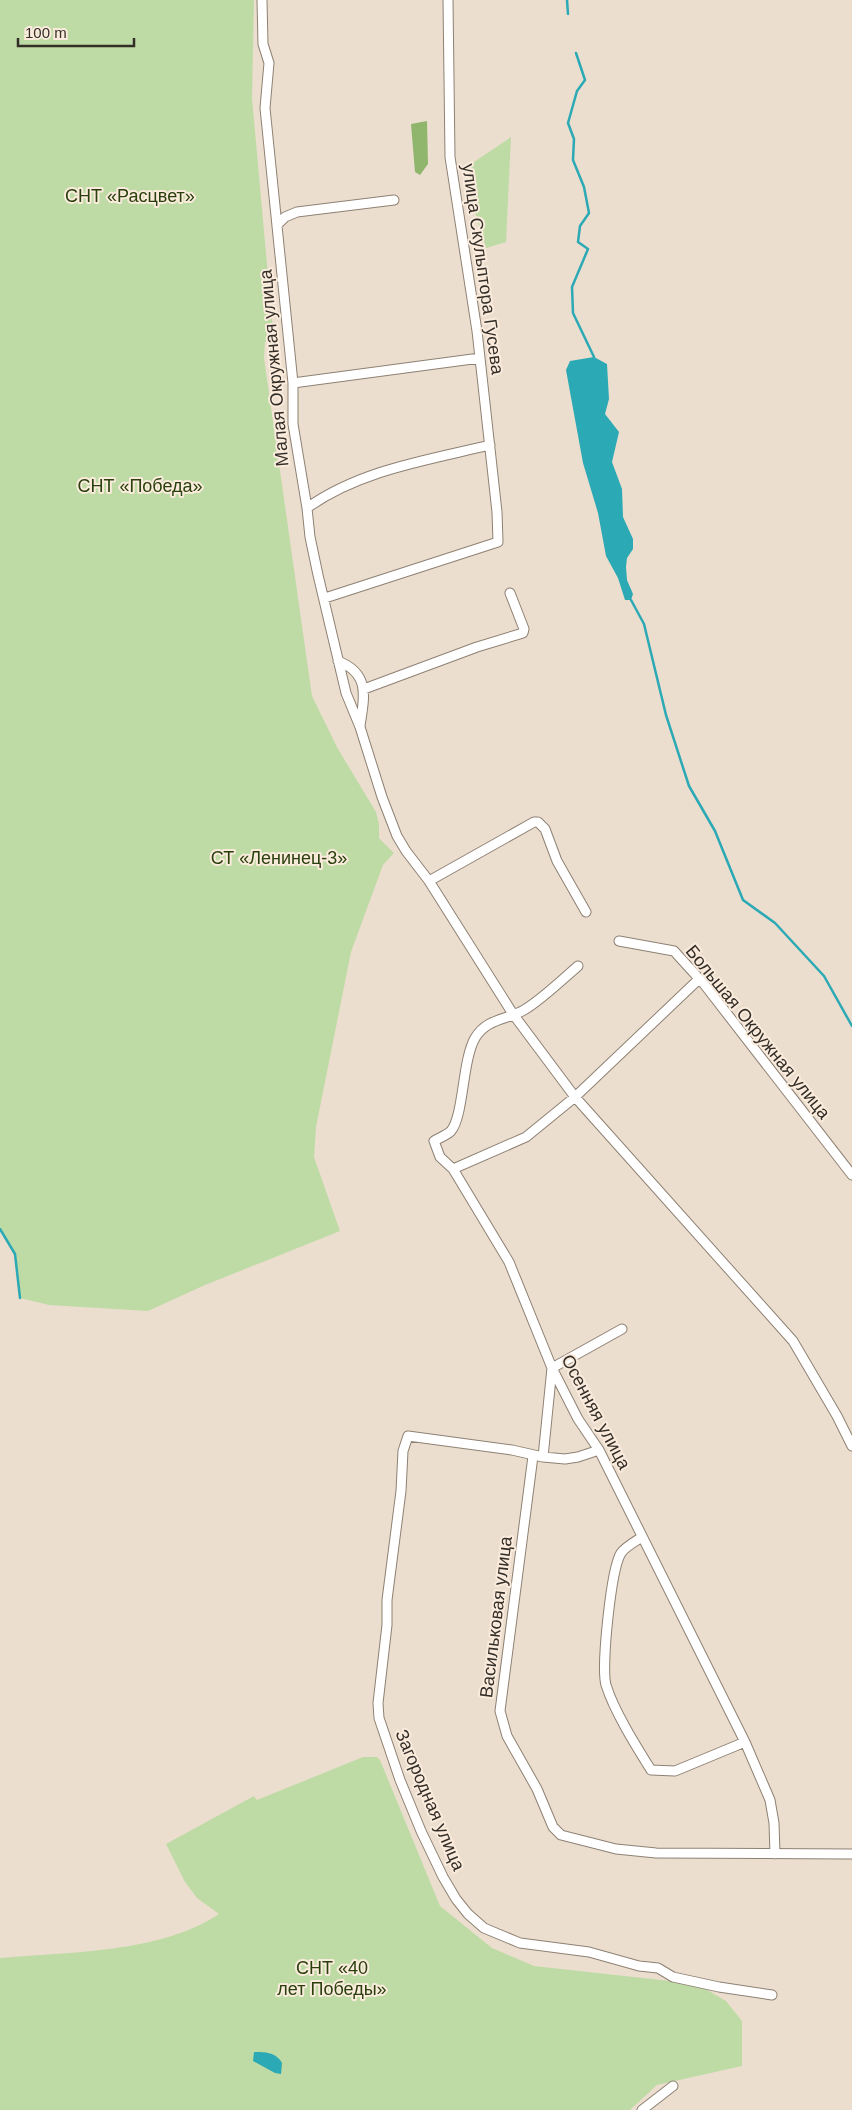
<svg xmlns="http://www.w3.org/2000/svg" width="852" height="2110" font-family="Helvetica,sans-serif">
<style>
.green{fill:#bedba5}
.forest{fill:#90b56d}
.water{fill:#2ba9b4}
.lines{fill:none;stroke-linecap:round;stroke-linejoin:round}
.stream{stroke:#2ba9b4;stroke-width:2.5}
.minor-casing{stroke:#8e8173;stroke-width:11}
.minor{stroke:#fff;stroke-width:9}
.labels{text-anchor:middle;stroke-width:4;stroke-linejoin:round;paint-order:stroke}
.park-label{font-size:18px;fill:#29400c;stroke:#faebdc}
.street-label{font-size:18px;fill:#332e28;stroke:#faebdc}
</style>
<rect width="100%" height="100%" fill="#ecdecf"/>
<path class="green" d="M0,0H254L252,98L274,342H265L264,358L312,696L338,749L376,812L379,824V838L394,853L383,865L351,952L316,1127L314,1157L340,1231L205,1285L148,1311L49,1305L20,1298L15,1254L0,1229Z
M511,137L506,242L486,248L462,170Z
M363,1757H377L380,1760L440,1906L492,1948L534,1966L697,1984L726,2001L742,2021V2066L657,2085L630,2110H0V1958C68,1952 161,1953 219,1914L197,1898L185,1882L166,1844L254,1796L257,1800Z"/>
<path class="forest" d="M427,121L428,164L420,175L415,172L411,124Z"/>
<path class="water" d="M594,357L607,364L609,399L605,414L619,432L612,462L622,489L623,517L633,539V549L627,558L626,567L627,580L633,594L631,600H625L618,578L606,556L598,513L583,463L566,370L570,361Z
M254,2052C265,2052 276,2052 282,2063L281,2074L275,2073L253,2061Z"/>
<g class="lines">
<path class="stream" d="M567,0L568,14
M576,53L585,80L577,91L568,123L574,139L573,160L584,187L589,213L580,226L578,242L588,249L572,287L573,313L594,357
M631,600L644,624L666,715L689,786L715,831L743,900L775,923L824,976L852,1026
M0,1229L15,1254L20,1298"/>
<defs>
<path id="minor" d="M262,0L263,44L269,63L265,108L293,383V424L307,508L310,537L318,575L346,693L360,727L382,797L397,836L406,851L429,881L513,1014L575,1097L793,1341L837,1416L852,1446
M277,225L285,217L297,212L394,200
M293,383L480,358
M307,508C360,470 428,460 490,445
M325,598L498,542L497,512L477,331L450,157L448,0
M338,661C371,674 364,698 360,726
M364,689L477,647L523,633L524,629L510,593
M429,881L534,822H538L545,829L557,861L586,912
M619,941L674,951L704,984L852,1175
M578,966C563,979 540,1001 524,1010C507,1020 487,1018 475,1038C462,1061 464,1115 451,1131C447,1135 439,1138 434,1141L440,1157L453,1169L509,1262L552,1368L578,1419L599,1450L745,1742L770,1800L774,1823L775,1854
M453,1169L526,1137L575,1097L699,979
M599,1450L578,1457L565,1459L543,1457L512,1450L408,1436L403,1451L401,1491L387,1600V1625L378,1703L379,1718L400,1780L421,1831L443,1877L456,1899L468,1914L484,1928L520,1943L589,1952L639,1966L658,1968L673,1977L719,1987L772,1995
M533,1456L500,1711L507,1736L537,1789L553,1827L561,1835L616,1849L656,1853L852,1854
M543,1457L552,1368L622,1329
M642,1537C636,1541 625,1547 621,1553C611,1569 601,1667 606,1685C614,1711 636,1746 651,1770L675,1771L745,1742
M642,2110L673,2086"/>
</defs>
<use href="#minor" class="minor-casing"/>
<use href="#minor" class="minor"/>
</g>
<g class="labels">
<g class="park-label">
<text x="130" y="202">СНТ «Расцвет»</text>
<text x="140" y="492">СНТ «Победа»</text>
<text x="279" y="864">СТ «Ленинец-3»</text>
<text x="332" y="1974">СНТ «40<tspan x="332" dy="21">лет Победы»</tspan></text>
</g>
<g class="street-label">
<text transform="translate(483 269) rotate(82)" y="6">улица Скульптора Гусева</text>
<text transform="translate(274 368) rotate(-95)" y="6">Малая Окружная улица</text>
<text transform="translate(758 1032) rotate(51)" y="6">Большая Окружная улица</text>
<text transform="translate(596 1412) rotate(62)" y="6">Осенняя улица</text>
<text transform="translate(496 1617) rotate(-83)" y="6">Васильковая улица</text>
<text transform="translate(430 1800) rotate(67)" y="6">Загородная улица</text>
</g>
</g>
<path d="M18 38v8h116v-8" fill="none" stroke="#332e28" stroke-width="2.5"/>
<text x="25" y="38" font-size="15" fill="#332e28" stroke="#faebdc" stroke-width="4" paint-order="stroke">100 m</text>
</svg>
